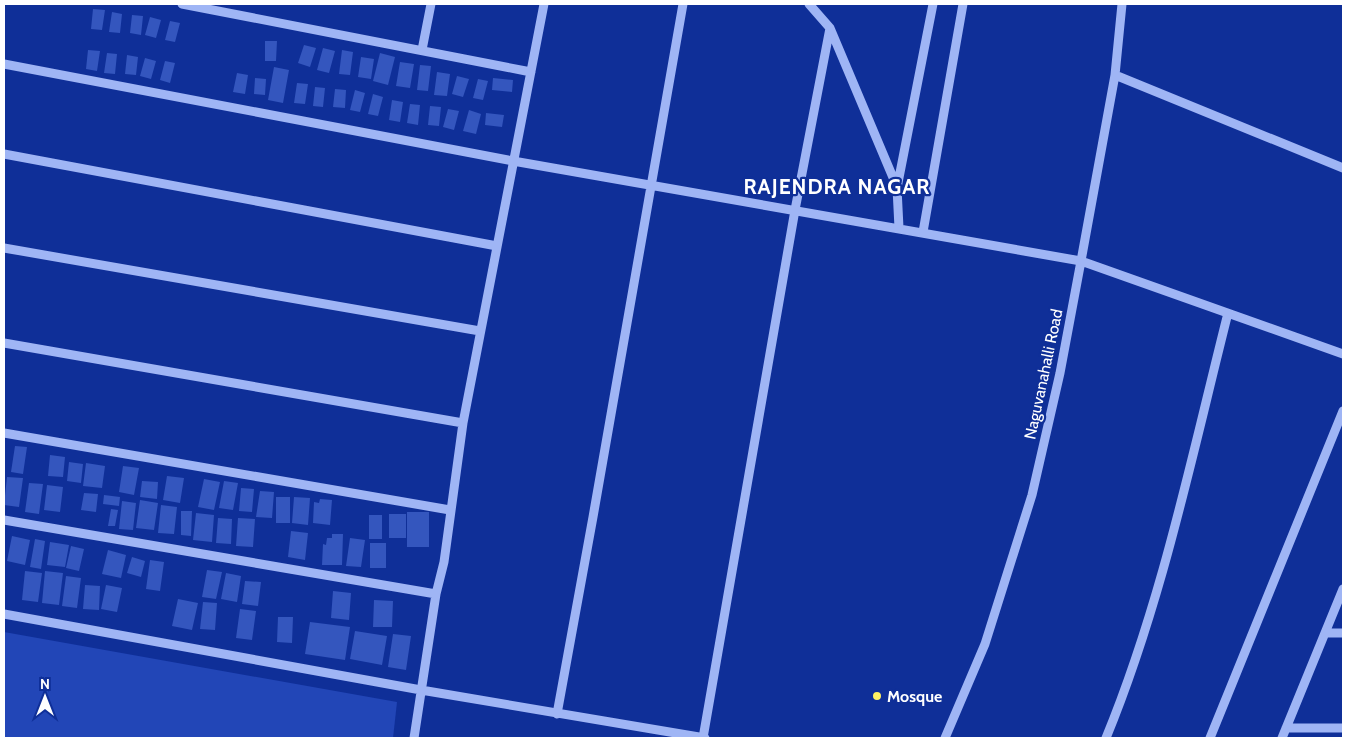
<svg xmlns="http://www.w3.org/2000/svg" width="1347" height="742" font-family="Cabin,sans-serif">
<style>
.green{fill:#2246b7}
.building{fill:#3456be}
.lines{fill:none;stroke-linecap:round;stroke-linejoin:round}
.minor{stroke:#9fb5f5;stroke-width:9}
.poi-dot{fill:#fff163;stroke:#0f2f98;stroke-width:2}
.labels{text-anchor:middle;stroke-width:4.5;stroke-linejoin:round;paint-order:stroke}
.street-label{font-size:16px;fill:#fff;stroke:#0f2f98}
.poi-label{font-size:16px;font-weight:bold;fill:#fff;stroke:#0f2f98;text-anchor:start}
.district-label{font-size:21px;font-weight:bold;letter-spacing:1px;fill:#fff;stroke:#0f2f98}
</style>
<rect width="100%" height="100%" fill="#0f2f98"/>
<path class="green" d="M4,632L397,702L393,738H4Z"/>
<path class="building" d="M93,9L105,10L102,30L91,29Z
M112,12L122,14L120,33L109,32Z
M132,15L143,16L141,35L130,33Z
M150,17L161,20L156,38L145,35Z
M170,21L180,23L175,42L165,40Z
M265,41H277L276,61H265Z
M304,45L316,48L310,67L298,63Z
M323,48L335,51L329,73L317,70Z
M88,50L100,51L97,71L86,69Z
M342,50L353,52L350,75L339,74Z
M107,53L117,54L115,74L104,73Z
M380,53L395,57L388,85L373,81Z
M127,55L138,57L136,75L125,74Z
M361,57L374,59L371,79L358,77Z
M145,58L156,61L151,79L140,76Z
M165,61L175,63L170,83L160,80Z
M400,62L414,64L410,88L396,86Z
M420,65L431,66L428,91L417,90Z
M274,67L289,70L283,103L268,100Z
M437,72L450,74L447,96L434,95Z
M237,73L248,75L245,94L233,92Z
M457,76L469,79L463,97L452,94Z
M255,78L266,79L265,95L254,94Z
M493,78L513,80L512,92L492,90Z
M478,79L488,81L483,100L473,98Z
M297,83L308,84L305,104L294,103Z
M315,87L325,88L323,107L313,106Z
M335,89L346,90L345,108L333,107Z
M355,90L365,93L360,112L350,110Z
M373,94L383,97L378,116L368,114Z
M392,100L403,102L400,122L389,120Z
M410,104L420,105L418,125L407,123Z
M430,106L441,107L439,126L428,125Z
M448,109L459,111L454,130L443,127Z
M469,110L481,114L476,134L463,131Z
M486,113L504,115L502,127L485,125Z
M15,446L27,447L23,474L11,472Z
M50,455L65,457L63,477L48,476Z
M69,462L83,464L81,483L67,481Z
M86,463L105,466L102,488L83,486Z
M123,466L139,468L134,495L119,492Z
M167,476L184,478L180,503L163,500Z
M7,477L23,478L19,507L4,505Z
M204,479L220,482L214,510L198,507Z
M142,481L158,482L157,499L140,497Z
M224,481L238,483L233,510L219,508Z
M29,483L43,484L39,514L25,512Z
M47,485L63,487L60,512L44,510Z
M241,488L254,489L252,512L239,511Z
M260,491L274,492L272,518L256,517Z
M84,493L98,494L96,512L81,510Z
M104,495L120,497L119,506L103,504Z
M276,497H290V523H276Z
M294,497L310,498L308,525L292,523Z
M320,499L332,500L330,525L313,523L314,502L319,503Z
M140,500L158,503L154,530L136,528Z
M122,501L136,503L133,530L119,529Z
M161,505L177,507L174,534L158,533Z
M111,509L118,510L115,526H108Z
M181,511H192L191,536L181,535Z
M407,512H429V547H407Z
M196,513L214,515L212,542L193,540Z
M389,514H406V538H389Z
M369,515H382V539H369Z
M218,518L232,519L231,544L216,543Z
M238,518L255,519L253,547L236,546Z
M291,531L308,533L305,560L288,557Z
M332,534H343L342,565H322L323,544L326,545L327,538H332Z
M12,536L30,540L25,565L7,561Z
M350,538L365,540L361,567L346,566Z
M35,539L45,541L41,569L30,567Z
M50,542L69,545L65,567L47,565Z
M370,543H386V568H370Z
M71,546L84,549L79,571L66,568Z
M108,550L126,555L121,578L102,574Z
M132,557L145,561L141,577L127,573Z
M150,560L164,562L160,591L146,589Z
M207,570L222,572L216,599L202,597Z
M25,571L42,573L38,602L22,600Z
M45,571L63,573L59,605L42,603Z
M226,573L241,576L237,602L221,599Z
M66,576L81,578L77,608L62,606Z
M245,581L261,582L258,606L242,604Z
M85,585L100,586L99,610L83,609Z
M106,585L122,588L117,612L101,609Z
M333,591L351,593L349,620L331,618Z
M178,599L198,603L192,630L172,626Z
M374,600L393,601L392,627H373Z
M203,602L217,603L215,630L200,629Z
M240,609L256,611L252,640L236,638Z
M278,617H293L292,643L277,642Z
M310,622L350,627L345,660L305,654Z
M355,631L387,636L382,665L350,659Z
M393,634L411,636L406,670L388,667Z"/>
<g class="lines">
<path class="minor" d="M182,4L531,72
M809,4L830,28L897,187
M422,50L431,4
M4,64L513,161L1081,261L1343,354
M1115,75L1343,168
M4,154L497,246
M899,228L897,188L933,4
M923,232L963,4
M4,248L480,331
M4,343L463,423
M4,433L450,510
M4,520L436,594
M4,614L421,690L705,738
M1326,633H1343
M557,714L593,517L683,4
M1286,728H1343
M414,738L436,594L444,562L463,423L544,4
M703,738L795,210L830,28
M945,738L985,644L1032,495L1060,373L1081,261L1115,75L1122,4
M1106,738C1162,602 1192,455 1228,313
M1210,738L1343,411
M1282,738L1343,589"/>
</g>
<circle class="poi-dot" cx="877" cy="696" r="5"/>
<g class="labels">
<g class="street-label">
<text transform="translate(1043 374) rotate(-78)" y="6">Naguvanahalli Road</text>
</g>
<g class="poi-label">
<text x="887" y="702">Mosque</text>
</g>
<g class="district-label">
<text x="837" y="194">RAJENDRA NAGAR</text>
</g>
</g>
<rect width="1347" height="742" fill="none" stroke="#ffffff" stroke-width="10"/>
<g transform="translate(45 697)" stroke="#0f2f98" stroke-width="4" paint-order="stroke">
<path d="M0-4L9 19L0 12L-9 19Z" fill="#ffffff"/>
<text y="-8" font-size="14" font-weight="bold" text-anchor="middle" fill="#ffffff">N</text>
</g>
</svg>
